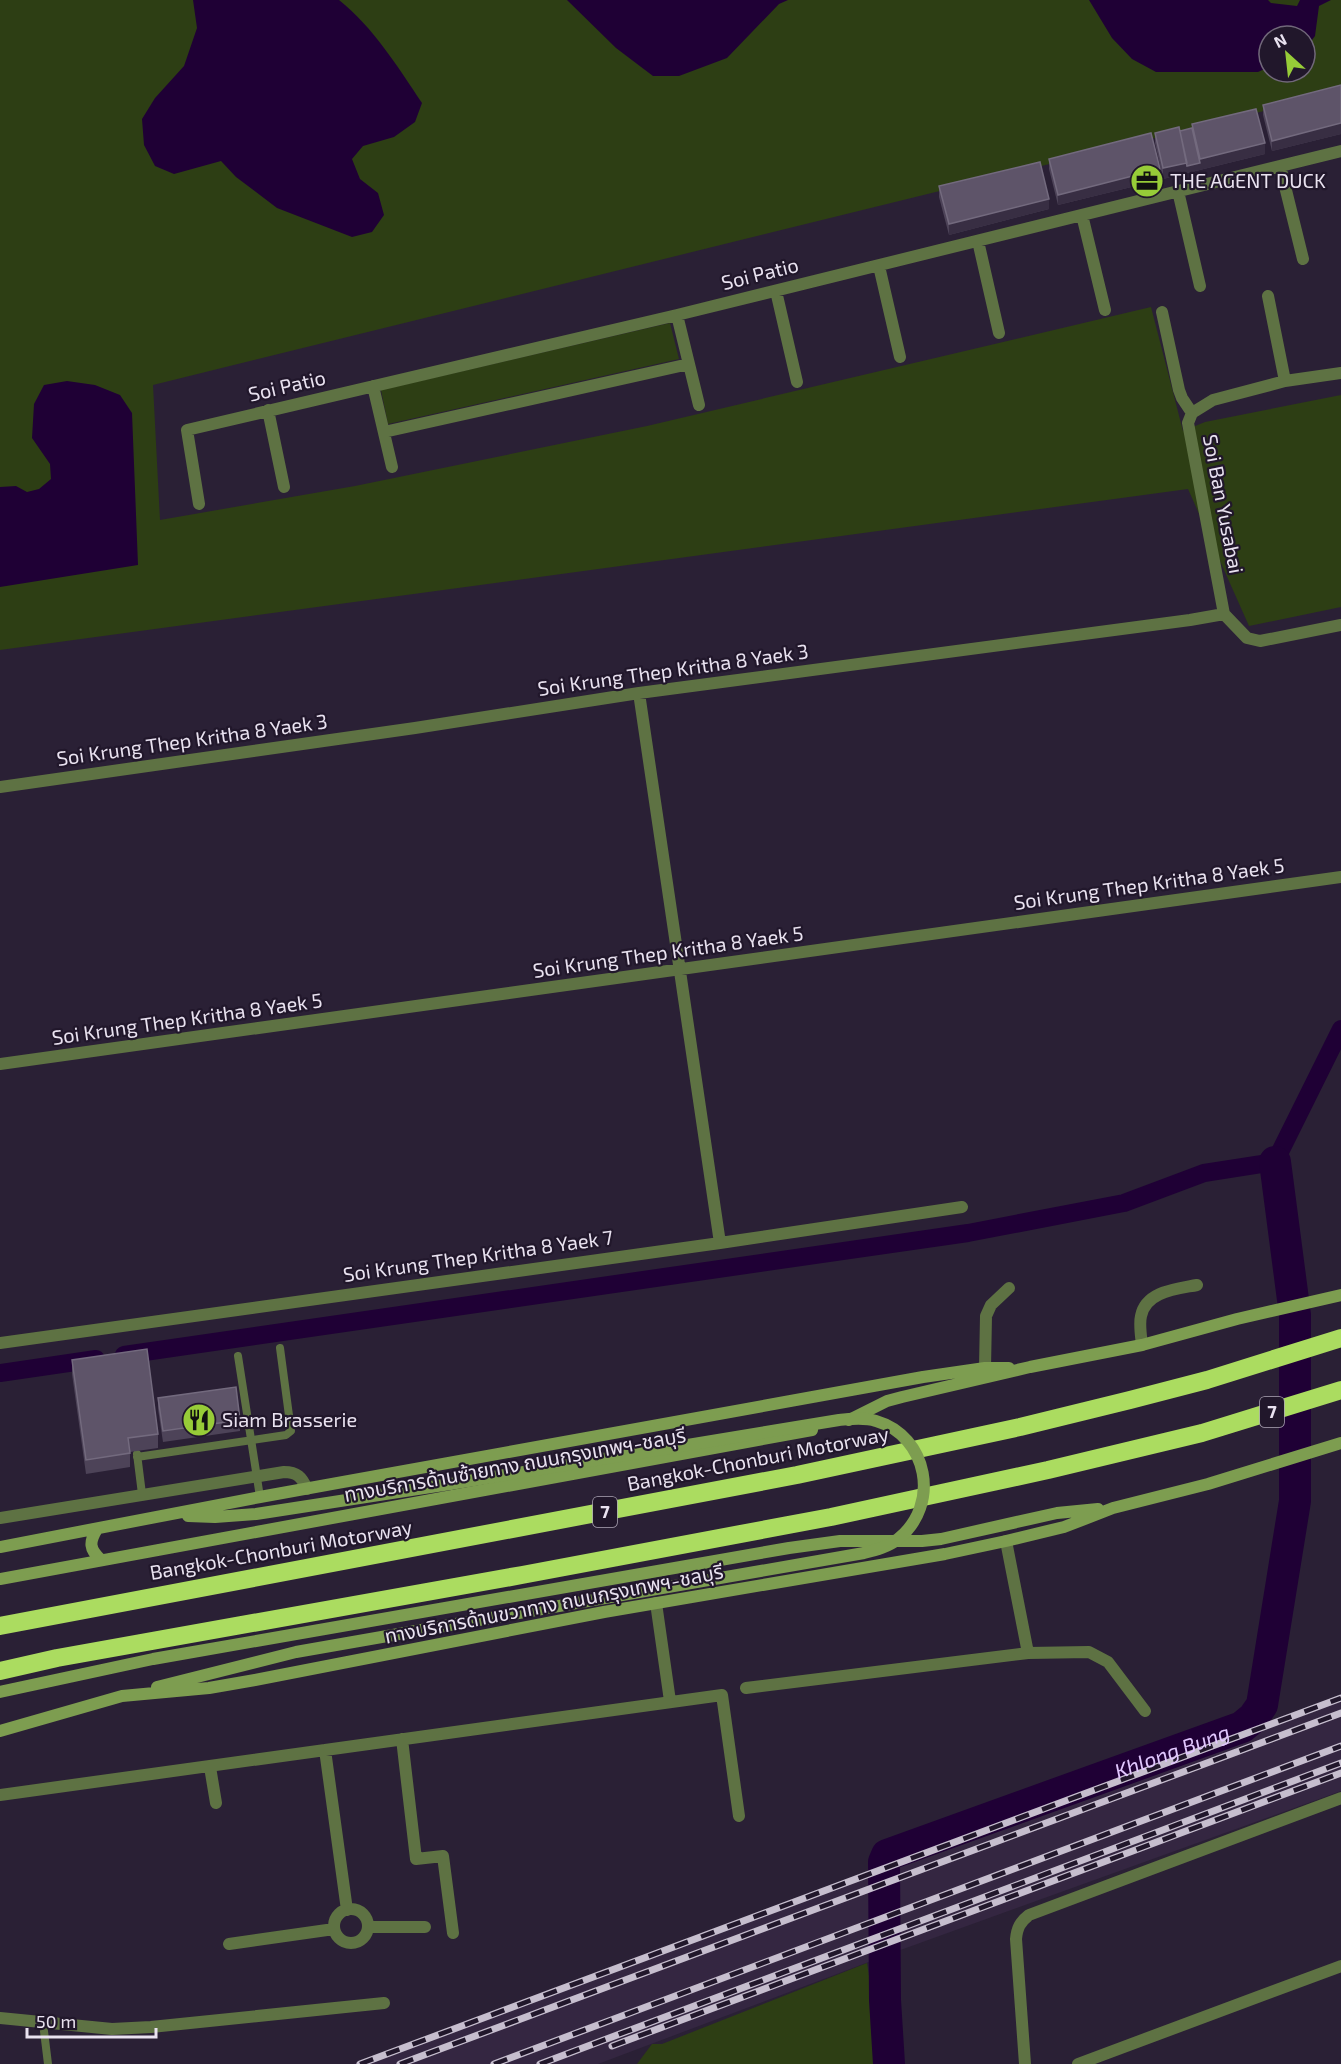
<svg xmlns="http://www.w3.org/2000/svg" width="1341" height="2064" font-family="'Exo 2','Noto Sans Thai',sans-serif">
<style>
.built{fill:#342641}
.green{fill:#2d3e14;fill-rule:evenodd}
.water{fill:#1f0035}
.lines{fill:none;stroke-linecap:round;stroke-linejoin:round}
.canal{stroke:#1f0035;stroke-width:18}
.river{stroke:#1f0035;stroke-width:32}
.service{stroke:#5e7243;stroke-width:8}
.minor{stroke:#5e7243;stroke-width:12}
.secondary{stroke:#7d9d50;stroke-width:12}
.motorway{stroke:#abdc60;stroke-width:18}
.rail-casing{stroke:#c6bece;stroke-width:7}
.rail{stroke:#21172b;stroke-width:4.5;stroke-dasharray:14;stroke-linecap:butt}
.secondary-bridge{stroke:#7d9d50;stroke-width:12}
.wall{fill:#4d4358}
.shaded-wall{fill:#382e43}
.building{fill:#5e5469;stroke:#736a7e;stroke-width:1.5}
.labels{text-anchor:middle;stroke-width:4.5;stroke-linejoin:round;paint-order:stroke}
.shield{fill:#21172b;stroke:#ada5b5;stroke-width:1.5}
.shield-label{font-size:18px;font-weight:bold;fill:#e9e2f0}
.poi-label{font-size:20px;fill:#e9e2f0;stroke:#21172b;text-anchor:start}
.street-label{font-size:20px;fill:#e9e2f0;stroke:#21172b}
.water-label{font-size:21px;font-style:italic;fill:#e1c7fe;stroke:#21172b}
</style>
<rect width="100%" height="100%" fill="#2a2035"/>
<path class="built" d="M1341,1695V1791L895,1952L598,2064H353Z"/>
<path class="green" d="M0,0H1341V92L153,385L160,520L355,486L647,426L1151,307L1183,431L1205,422L1341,395V607L1249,626L1188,489L0,650ZM1269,36H1305V72H1269Z
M670,323L679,359L388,424L381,390Z
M867,1963L883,2064H637L652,2044H662Z"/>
<path class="water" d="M193,0H339C373,27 398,67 422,103L415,122L394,137L363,146L352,159L360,179L378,193L384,215L372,232L352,237L277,208L236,177L221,161L174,174L155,166L144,145L142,119L155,98L184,66L197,28Z
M567,0H788L779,4L727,58L679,76H653L616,48Z
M1089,0H1268L1271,3L1297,6L1300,0H1331L1319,6L1315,36L1305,49V36H1269V67L1258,72H1156L1132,59L1112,38Z
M67,381L95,385L120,395L132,413L138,565L0,587V487L16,486L27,492L39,489L51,479L50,464L32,438L34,404L44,385Z"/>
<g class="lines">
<path class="canal" d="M124,1355L968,1233L1124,1203L1204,1173L1275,1162L1341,1029
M0,1373L96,1359"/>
<path class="river" id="s1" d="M889,2064L885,2000L884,1862L887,1855L1242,1727L1253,1718L1262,1705L1295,1501V1315L1275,1162"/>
<path class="service" d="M238,1356L260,1497
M137,1454L142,1494
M137,1457L286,1435L291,1431L290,1423L280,1348
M43,2023L48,2064"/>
<path class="minor" d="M1280,166L1303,259
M1178,191L1200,286
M1082,215L1105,310
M978,241L999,333
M879,266L900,357
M776,291L797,382
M1268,296L1285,381
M1162,312L1179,390L1182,398L1192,413
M677,315L699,405
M373,386L392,467
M268,410L284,487
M384,432L689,364
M199,504L187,430L677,315L1341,151
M1224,614L1188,423L1192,413L1213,400L1285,381L1341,373
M639,693L720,1243
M0,787L415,728L639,693L1190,620L1224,614L1247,638L1260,641L1341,625
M0,1064L1341,877
M0,1343L720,1243L962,1207
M1142,1345C1141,1336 1139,1324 1141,1316C1146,1291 1177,1289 1197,1285
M985,1368L986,1316L991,1305L1009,1288
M0,1518L284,1472C297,1472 302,1477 307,1489
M1006,1541L1028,1653
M656,1603L670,1701
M746,1688L1028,1653L1089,1652L1108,1662L1145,1711
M402,1739L416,1859L443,1856L453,1933
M325,1750L347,1910
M210,1767L216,1803
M0,1795L722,1695L739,1816
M334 1926a17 17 0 1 1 34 0a17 17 0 1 1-34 0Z
M368,1927H425
M229,1944L334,1929
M0,2018L112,2029L151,2027L384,2003
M1025,2064L1016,1939C1017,1928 1020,1922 1029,1915L1341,1798
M1078,2064L1341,1966"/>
<path class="secondary" d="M849,1420L887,1401L902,1397L1030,1367L1142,1345L1237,1319L1341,1295
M188,1516L215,1517L256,1514L450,1484
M97,1529C89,1542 89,1549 101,1560
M0,1547L260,1497L923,1377L985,1368H1009
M0,1579L812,1430
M157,1687L296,1652L473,1621
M0,1692L153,1659L789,1548L840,1541H922L941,1539L1057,1513L1098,1509
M0,1731L122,1696L209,1688L255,1680L604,1612L945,1554L1006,1541L1064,1527L1113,1508L1208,1484L1341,1443"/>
<path class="motorway" d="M0,1626L797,1475L1020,1427L1130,1400L1207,1380L1341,1338
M0,1671L57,1658L522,1575L831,1517L1048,1470L1202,1433L1341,1390"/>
<defs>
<path id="rail" d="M612,2046L1341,1773
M360,2064L1341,1698
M400,2064L1341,1713
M494,2064L1341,1746
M540,2064L1341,1763"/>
</defs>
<use href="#rail" class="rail-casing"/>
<use href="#rail" class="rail"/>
<path class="secondary-bridge" d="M450,1484L839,1420C851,1419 864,1417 876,1421C928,1436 941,1505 898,1539C888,1547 876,1550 864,1553L473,1621"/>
</g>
<path class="wall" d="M1341,85V134L1272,151L1263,115V105Z
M1192,124L1265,154L1163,179L1155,143V133L1180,131L1192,128Z
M1049,159L1160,180L1058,205L1049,169Z
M939,186L1049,209L949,235L939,197Z
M72,1360L158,1434V1448L130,1452V1467L86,1474L72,1374Z
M158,1398L240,1420V1431L163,1442L158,1409Z"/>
<path class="shaded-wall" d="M1341,123V134L1272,151V141Z
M1265,143V154L1163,179V168L1187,163H1200V159Z
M1160,169V180L1058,205V195Z
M1049,199V209L949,235V224Z"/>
<path class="building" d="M1341,85V123L1272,141L1263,105Z
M1256,109L1265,143L1200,159L1192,124Z
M1179,127L1187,163L1163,168L1155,133Z
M1192,128L1200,163L1187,166L1180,131Z
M1151,133L1160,169L1058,195L1049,159Z
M1040,162L1049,199L949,224L939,186Z
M147,1349L158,1434L128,1438L130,1453L86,1460L72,1360Z
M236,1387L240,1420L163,1431L158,1398Z"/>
<defs>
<symbol id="office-disc" viewBox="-11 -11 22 22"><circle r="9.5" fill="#97cc38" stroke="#21172b"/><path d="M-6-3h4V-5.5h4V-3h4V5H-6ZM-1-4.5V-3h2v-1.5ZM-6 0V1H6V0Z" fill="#111"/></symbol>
<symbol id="restaurant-disc" viewBox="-11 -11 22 22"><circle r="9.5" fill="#97cc38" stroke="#21172b"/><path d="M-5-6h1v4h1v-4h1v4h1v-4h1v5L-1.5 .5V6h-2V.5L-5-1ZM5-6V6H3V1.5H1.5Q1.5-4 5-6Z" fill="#111"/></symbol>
</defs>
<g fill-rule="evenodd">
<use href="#office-disc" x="1128" y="162" width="38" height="38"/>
<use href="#restaurant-disc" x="180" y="1401" width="38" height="38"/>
</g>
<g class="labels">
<g class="shield">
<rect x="1260" y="1397" width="24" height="30" rx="4.5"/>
<rect x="593" y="1497" width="24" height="30" rx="4.5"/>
</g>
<g class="shield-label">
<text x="1272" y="1418">7</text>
<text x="605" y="1518">7</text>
</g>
<g class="poi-label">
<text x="1170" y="188">THE AGENT DUCK</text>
<text x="222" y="1427">Siam Brasserie</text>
</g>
<g class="street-label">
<text transform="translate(760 274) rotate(-14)" y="7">Soi Patio</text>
<text transform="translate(287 386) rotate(-13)" y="7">Soi Patio</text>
<text transform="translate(1223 504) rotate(79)" y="7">Soi Ban Yusabai</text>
<text transform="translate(673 670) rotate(-8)" y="7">Soi Krung Thep Kritha 8 Yaek 3</text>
<text transform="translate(192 740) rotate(-8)" y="7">Soi Krung Thep Kritha 8 Yaek 3</text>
<text transform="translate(1149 884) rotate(-8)" y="7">Soi Krung Thep Kritha 8 Yaek 5</text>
<text transform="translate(668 952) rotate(-8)" y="7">Soi Krung Thep Kritha 8 Yaek 5</text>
<text transform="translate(187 1019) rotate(-8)" y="7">Soi Krung Thep Kritha 8 Yaek 5</text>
<text transform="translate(478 1256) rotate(-8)" y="7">Soi Krung Thep Kritha 8 Yaek 7</text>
<text transform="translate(758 1459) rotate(-11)" y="7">Bangkok-Chonburi Motorway</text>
<text transform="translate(515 1465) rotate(-10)" y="7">ทางบริการด้านซ้ายทาง ถนนกรุงเทพฯ-ชลบุรี</text>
<text transform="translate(281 1550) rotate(-10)" y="7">Bangkok-Chonburi Motorway</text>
<text transform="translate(554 1604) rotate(-11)" y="7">ทางบริการด้านขวาทาง ถนนกรุงเทพฯ-ชลบุรี</text>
</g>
<g class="water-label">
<text dy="7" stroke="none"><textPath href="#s1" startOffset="513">Khlong Bung</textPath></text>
</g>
</g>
<g transform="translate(1287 54) rotate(333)"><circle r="28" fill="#21172b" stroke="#71687a" stroke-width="1.5"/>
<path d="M0-4.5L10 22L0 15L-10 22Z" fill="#97cc38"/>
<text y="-9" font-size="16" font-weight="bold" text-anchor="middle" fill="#e9e2f0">N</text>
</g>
<path d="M27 2028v9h129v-9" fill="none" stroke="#e9e2f0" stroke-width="3"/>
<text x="36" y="2028" font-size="18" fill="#e9e2f0" stroke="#21172b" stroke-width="4.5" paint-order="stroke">50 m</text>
</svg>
